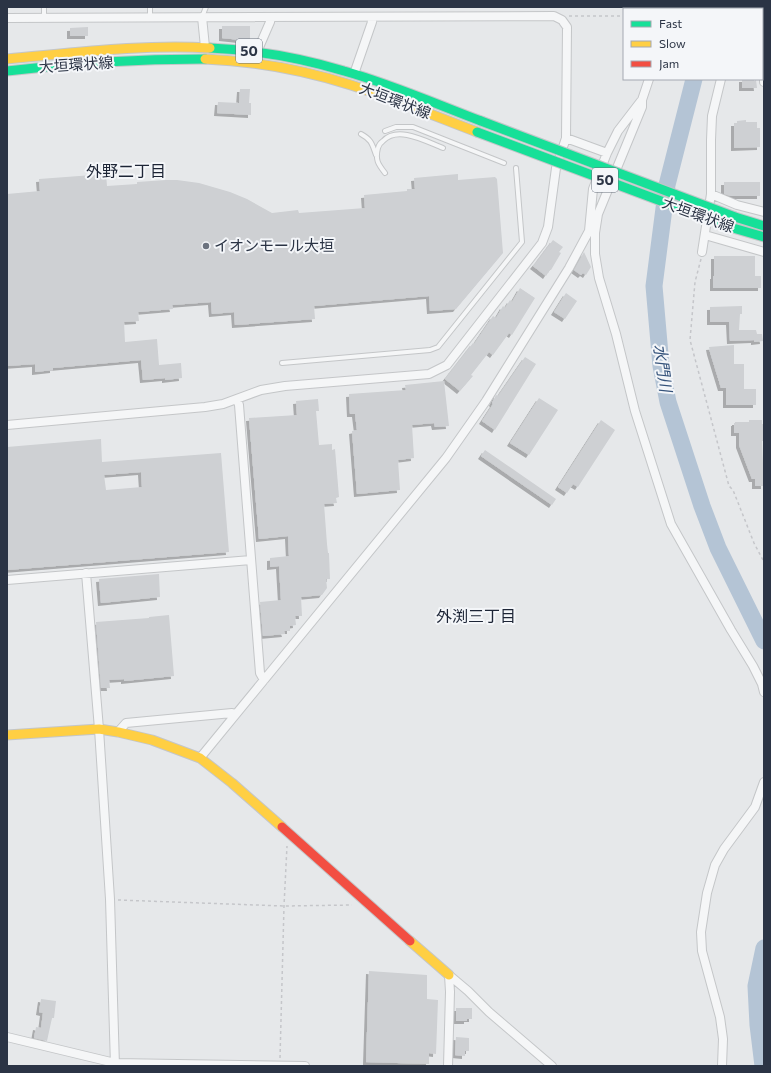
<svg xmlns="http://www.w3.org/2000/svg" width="771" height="1073" font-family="Commissioner,'Noto Sans JP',sans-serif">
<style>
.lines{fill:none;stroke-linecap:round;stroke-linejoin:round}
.river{stroke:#b4c4d5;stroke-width:17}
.building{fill:#ced0d3;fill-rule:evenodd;filter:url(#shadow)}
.lane-casing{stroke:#c4c6c8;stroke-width:6}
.street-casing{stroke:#c4c6c8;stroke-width:10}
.fast-casing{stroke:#c4c6c8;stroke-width:11}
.slow-casing{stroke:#c4c6c8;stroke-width:11}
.jam-casing{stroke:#c4c6c8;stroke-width:11}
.path{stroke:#c5c6ca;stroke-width:1.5;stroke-dasharray:3 3;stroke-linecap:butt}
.lane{stroke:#f5f6f7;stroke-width:4}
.street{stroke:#f5f6f7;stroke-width:8}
.fast{stroke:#16e098;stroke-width:9}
.slow{stroke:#ffcf43;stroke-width:9}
.jam{stroke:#f24e42;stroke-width:9}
.fast-bridge-casing{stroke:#c2c5c8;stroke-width:11;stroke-linecap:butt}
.fast-bridge{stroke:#16e098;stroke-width:9}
.poi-dot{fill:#6c737f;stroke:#f4f6f9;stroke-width:1.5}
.labels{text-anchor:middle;stroke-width:4;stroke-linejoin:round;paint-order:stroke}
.shield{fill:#f4f6f9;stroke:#676e7b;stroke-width:1}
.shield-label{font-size:14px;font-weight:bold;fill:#2b3445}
.street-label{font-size:15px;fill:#2b3445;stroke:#f4f6f9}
.poi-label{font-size:15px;fill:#2b3445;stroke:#f4f6f9;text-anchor:start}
.neighbourhood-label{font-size:16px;fill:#1d2536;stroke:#f4f6f9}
.water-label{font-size:16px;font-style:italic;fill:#34527a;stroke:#f4f6f9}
</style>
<defs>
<filter id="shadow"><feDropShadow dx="-3" dy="3" stdDeviation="0" flood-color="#0004"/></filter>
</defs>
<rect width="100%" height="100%" fill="#e6e8ea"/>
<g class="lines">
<path class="river" d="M713,9V7
M694,79L667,185L654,286L661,366L668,402L702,506L718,548L764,641
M763,1066L758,1025L756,986L764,948"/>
</g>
<path class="building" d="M222,26H250V41L222,38Z
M88,27V36H70V28Z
M742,79H754V81L756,80L757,88H742Z
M240,89H250L249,103H251V115L217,113L218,102L239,103Z
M746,120V122H757V128H760V147L734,148V123H737V121Z
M106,174L107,186L137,184V182L166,180H177L199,183L230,192L247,199L272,213L298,210L299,213L365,208L364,195L407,191V189H415L414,178L458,174V180L495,177L497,179L503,253L456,309L430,311L429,296L314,306L315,319L235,325L234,312L212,314L211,302L172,305L173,309L138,312L139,321L124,322L125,342L157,339L159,365L181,363L182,378L165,380V378L143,380L141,360L53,368V370L35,372V364L7,366V194L40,191L39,179Z
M724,182H760V196H731L724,194Z
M553,240L563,247L559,252L561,253L551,270H550L546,276L533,266L538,260Z
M584,252L591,267L586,275L583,273L581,275L574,270Z
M714,256H755V276H761V288H713V276H714Z
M520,288L535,298L512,335L509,333L493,355L489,352L471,375L473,376L460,391L445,379L473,343L474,344L493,316L496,318L503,306L505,308L510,300L512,302Z
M566,293L577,301L565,319L554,312Z
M742,306V314H740L739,330H756L757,334H762L763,341L754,342V340L730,341L729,322H710V307Z
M734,345V364H744V389H756V405H726V388H721L710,352L709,347Z
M525,357L536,364L495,430L482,421L493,404L492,403L496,395L498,396Z
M444,381L449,426L435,427L434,423L412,425L414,458L398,460L400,490L357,494L352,431L357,430L355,414H350L349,394L406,390L405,385Z
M539,398L558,410L529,455L510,443Z
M318,399L319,411H316L319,445L332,444V450L335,449L339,497L336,498L337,503L324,504L327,544L328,553H329L330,579H326L327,588L322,595L301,597L302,616H295L296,625L290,626V631H284L285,634L263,636L260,602L281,600L279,566L270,567V558L289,556L288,536L259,539L249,418L297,415L296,401Z
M601,420L615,430L578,487L573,484L567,493L558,487Z
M749,420H762V424H764V441H762L764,486H755V479H752L739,445V433H734V423H735V422H749Z
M101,439L102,462L221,453L229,552L7,570V447ZM141,472L142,487L106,490L104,475Z
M485,450L556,499L552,505L481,456Z
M159,574L160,597L101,603L99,579Z
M169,615L174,676L124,681V679L109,680L110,688H101L96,622L149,618V617Z
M369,971L427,975V999L438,1000L436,1054L429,1053V1064L366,1062Z
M41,999L56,1001L54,1018H52L47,1041L34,1038L36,1027L41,1028L43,1013L39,1012Z
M456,1008H472V1019H467V1021H456Z
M456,1037L469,1038V1051H465V1056L455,1055Z"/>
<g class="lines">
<defs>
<path id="lane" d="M44,7V18
M150,7V17
M202,17L206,7
M385,131L396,127H413L504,163
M361,134C372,140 372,144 376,155
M385,173C378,164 375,160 378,148C379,144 380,143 383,141C398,125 427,142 443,148
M282,363L430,350L438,347L522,242L516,168"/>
<path id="street" d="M666,9V7
M737,9L738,7
M764,12V82
M202,17L205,47
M7,18L554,16L562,20L567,27L566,138L556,168L548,227L542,243L447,365L429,374L285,386L261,390L223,404L205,407L7,425
M257,52L270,22L271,17
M354,74L372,22V17
M649,79L642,100V107L598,214L595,233V254L599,278L616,334L635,411L671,524L731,630L753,666L762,684L764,692
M566,138L607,153L618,131L641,101
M711,194L737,205L764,212
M705,235L764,252
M702,252L711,194V140L712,116L721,79
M237,399L239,405L260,673L264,680
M86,573L99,729L110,899L115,1066
M7,580L251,560
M118,732L126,723L232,713L235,714
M200,758L446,458L486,401L569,268L589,231L593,189L607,153
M449,975L468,991L489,1012L552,1066
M7,1037L115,1063L305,1066
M448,1066L450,992L449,975
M722,1066L723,1039L720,1017L702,951L701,932L707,893L715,865L724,849L755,807L764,782"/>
<path id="fast" d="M210,48C255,50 301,58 344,71C391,84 436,104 481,121
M7,71C72,63 139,59 205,59
M735,217L764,226
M733,228L764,237"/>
<path id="slow" d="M7,59C74,53 142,44 210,48
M205,59C254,61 304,70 351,85C394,99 435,116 477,132
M7,735L99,729L118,732L152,740L200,758L232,783L282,827
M410,941L449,975"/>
<path id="jam" d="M282,827L410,941"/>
</defs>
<use href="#lane" class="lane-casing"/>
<use href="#street" class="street-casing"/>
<use href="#fast" class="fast-casing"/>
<use href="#slow" class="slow-casing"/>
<use href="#jam" class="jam-casing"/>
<path class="path" d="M569,16H624
M701,259L695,282L690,340L729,486L733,490L754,543L764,562
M118,900L284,906L352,905
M280,1058L284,906L287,846"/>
<use href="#lane" class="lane"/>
<use href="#street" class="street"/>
<use href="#fast" class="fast"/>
<use href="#slow" class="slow"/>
<use href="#jam" class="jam"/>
<defs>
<path id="fast-bridge" d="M481,121L735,217
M477,132L733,228"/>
</defs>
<use href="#fast-bridge" class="fast-bridge-casing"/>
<use href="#fast-bridge" class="fast-bridge"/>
</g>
<circle class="poi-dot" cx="206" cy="246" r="4"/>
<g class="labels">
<g class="shield">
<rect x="236" y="39" width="26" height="24" rx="3"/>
<rect x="592" y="168" width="26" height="24" rx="3"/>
</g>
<g class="shield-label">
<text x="249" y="56">50</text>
<text x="605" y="185">50</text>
</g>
<g class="street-label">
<text transform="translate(76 65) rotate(-4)" y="5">大垣環状線</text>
<text transform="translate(395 101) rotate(21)" y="5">大垣環状線</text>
<text transform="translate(698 215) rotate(20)" y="5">大垣環状線</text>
</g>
<g class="poi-label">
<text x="214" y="251">イオンモール大垣</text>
</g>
<g class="neighbourhood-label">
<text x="126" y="177">外野二丁目</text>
<text x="476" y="622">外渕三丁目</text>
</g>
<g class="water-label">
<text transform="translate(663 368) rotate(82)" y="6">水門川</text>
</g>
</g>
<rect width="771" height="1073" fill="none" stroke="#2b3445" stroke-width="16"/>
<rect x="623" y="8" width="140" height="72" fill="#f4f6f9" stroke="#a4a8b1"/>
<rect x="631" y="21" width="20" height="6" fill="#16e098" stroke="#a4a8b1"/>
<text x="659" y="28" font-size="12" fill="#2b3445">Fast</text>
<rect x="631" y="41" width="20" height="6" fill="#ffcf43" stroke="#a4a8b1"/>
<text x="659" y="48" font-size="12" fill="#2b3445">Slow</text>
<rect x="631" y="61" width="20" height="6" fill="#f24e42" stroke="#a4a8b1"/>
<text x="659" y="68" font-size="12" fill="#2b3445">Jam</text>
</svg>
